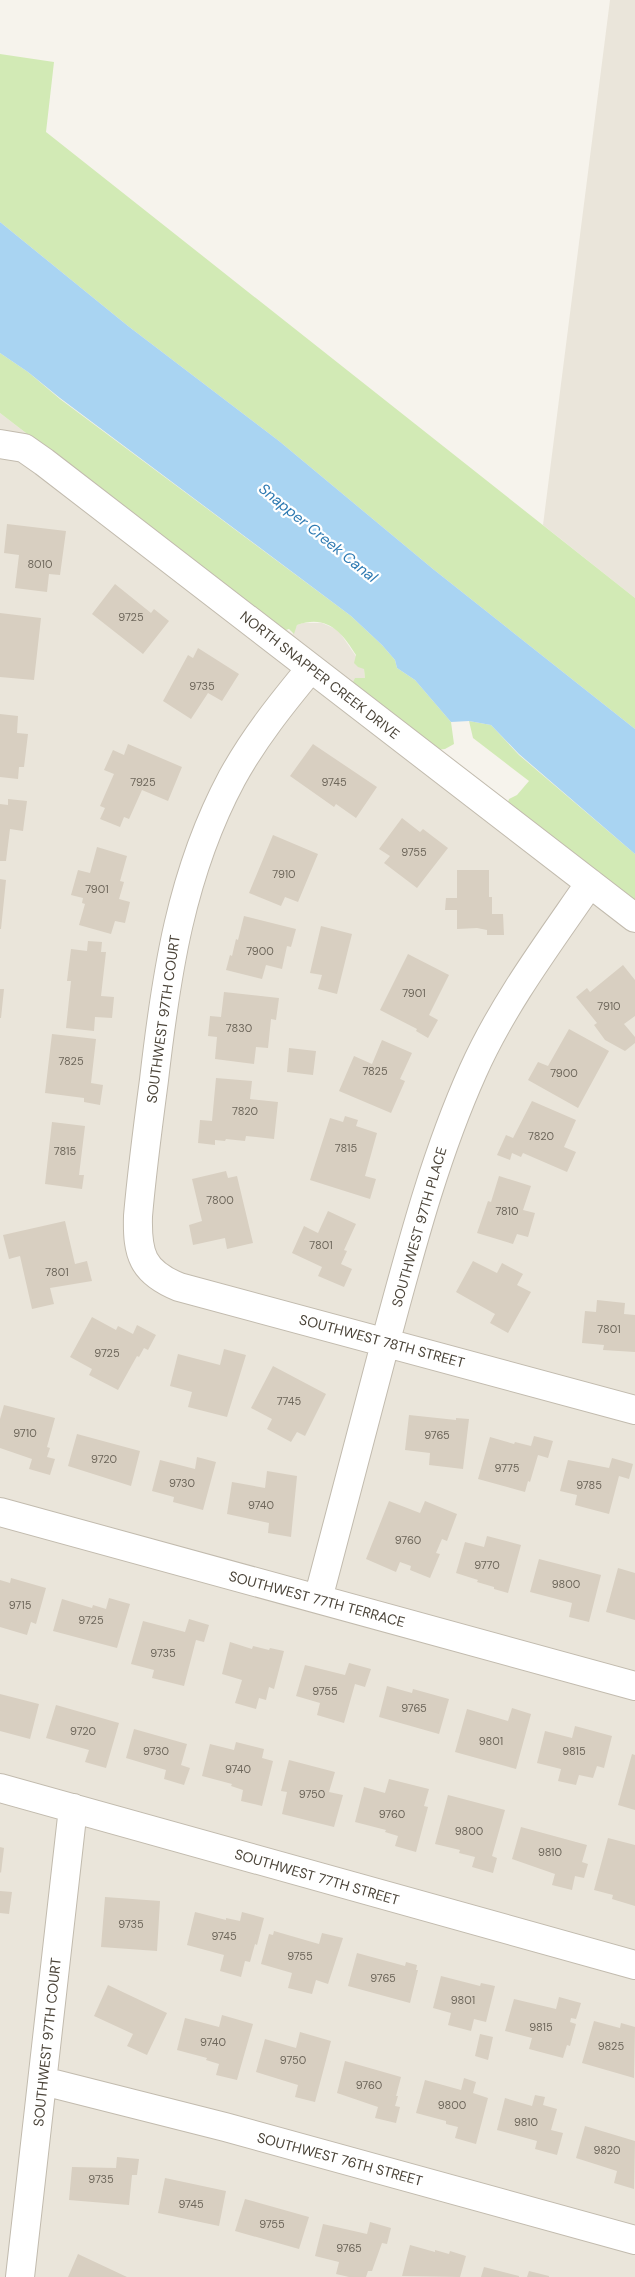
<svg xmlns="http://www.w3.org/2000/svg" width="635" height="2277" font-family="'DM Sans',sans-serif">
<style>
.residential{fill:#eae5da}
.green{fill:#d2eab5}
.water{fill:#a9d4f2}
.building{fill:#d8cfc1}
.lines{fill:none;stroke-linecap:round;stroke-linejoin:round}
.minor-casing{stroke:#c2bbae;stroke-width:30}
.minor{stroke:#fff;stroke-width:28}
.labels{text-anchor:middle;stroke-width:4.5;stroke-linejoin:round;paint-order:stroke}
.number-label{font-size:11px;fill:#6e675b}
.street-label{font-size:14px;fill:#4b4439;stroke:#fff}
.water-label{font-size:15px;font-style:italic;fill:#2e7ab2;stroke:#fff}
</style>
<rect width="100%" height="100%" fill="#f6f3ec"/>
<path class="residential" d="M610,0H635V598L543,525Z
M0,413L220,583L293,634L297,625L303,623H322L338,630L364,668L365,678L437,750L441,751L508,802L635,903V2277H0Z"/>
<path class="green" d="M0,54L54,62L46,132L635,598V729L433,569L279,441L128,326L0,222Z
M0,353L28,372L60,399L351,616L382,645L395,660L397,668L415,680L451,722L454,744L445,749L437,750L352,684L355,678H365L364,669L358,667L354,663L356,655C342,632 327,614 297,625L294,634L289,629L283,631L0,413Z
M469,721L491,725L519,755L635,854V903L508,802L509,799L517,795L529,781L473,738Z"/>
<path class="water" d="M0,222L128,326L279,441L433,569L635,729V854L519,754L491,725L469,721L451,722L415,680L397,668L395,660L382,645L351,616L60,398L28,372L0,353Z"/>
<path class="building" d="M7,524L66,531L60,575L49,574L47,592L15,588L19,555L4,553Z
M115,584L151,613L154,609L169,621L143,654L92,614Z
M0,613L41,618L34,680L0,677Z
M198,648L239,674L222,701L208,693L191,719L163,701L188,655L193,658Z
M0,714L18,716L17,733L28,734L24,767H19L18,779L0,777Z
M128,744L182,767L168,801L142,790L129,819L124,817L120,827L100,819L105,808L100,806L114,774L104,770L113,750L124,755Z
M313,744L377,787L356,818L336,804L334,807L290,776Z
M8,799L27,801L23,831L10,829L6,861H0V804L8,805Z
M402,818L420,832L423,829L448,848L417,888L384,863L390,856L379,849Z
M273,835L318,854L298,902L285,897L281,906L249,893Z
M97,847L127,856L120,881L124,882L119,899L130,902L125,923L115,921L111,934L79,925L85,904L82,903L83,898L71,895L78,870L90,873Z
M457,870H489V897H492V914H503L504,935H487V930L477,928L457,929V910H445L446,898H457Z
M0,879L6,880L1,929H0Z
M244,916L296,929L291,947L287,946L282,969L266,965L262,979L226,970L230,955L232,956L236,939L238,940Z
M321,926L352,934L337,994L318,989L322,975L310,973Z
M88,941L102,942L101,952H106L101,996L114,997L112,1018L95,1017L94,1031L66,1028L71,981H67L71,949L87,951Z
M408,954L449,975L429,1015L438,1020L428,1038L416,1031L417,1029L380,1010Z
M623,965L635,980V1016L624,1024L635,1037V1043L625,1051L605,1040L594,1025L597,1023L576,997L587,988L590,992Z
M0,989H4L1,1018H0Z
M224,992L279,998L276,1020L271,1019L268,1048L256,1047L254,1064L215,1059L217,1037L208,1036L210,1016L221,1017Z
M569,1029L609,1051L578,1108L528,1080L538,1062L548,1066Z
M52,1034L96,1039L91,1083L103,1085L100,1105L84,1102V1098L45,1093Z
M382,1040L412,1053L400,1079L405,1081L391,1113L339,1091L354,1056L372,1064Z
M289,1048L316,1051L313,1075L287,1072Z
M216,1078L252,1081L250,1099L278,1102L274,1139L246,1136L245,1141L226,1139L225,1141L215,1140V1145L198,1143L200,1120L212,1121Z
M532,1101L576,1120L564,1147L576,1152L567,1172L523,1153L521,1157L512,1153L510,1160L497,1155L506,1135L513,1138Z
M345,1116L358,1120L356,1126L377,1133L365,1176L376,1179L370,1199L310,1180L330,1118L343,1122Z
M52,1122L85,1126L79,1175H84L82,1189L45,1184Z
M226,1171L228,1178L237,1176L253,1243L227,1249L225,1238L193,1245L189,1225L202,1221L192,1179Z
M499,1176L531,1186L523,1210L535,1213L528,1237L517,1234L513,1244L477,1233L488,1201L491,1202Z
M328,1211L356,1224L344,1250L347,1251L341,1264L352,1269L344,1287L318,1276L322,1267L292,1253L304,1226L318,1233Z
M65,1221L75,1264L87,1261L92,1281L50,1288L54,1304L32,1309L20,1256L9,1259L3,1235Z
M473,1261L497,1273L502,1263L523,1274L517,1285L531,1292L508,1333L490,1323L495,1314L456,1292Z
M597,1300L625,1303L624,1314L635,1315V1352L603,1350L604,1345L582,1343L585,1311L596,1312Z
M92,1317L116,1330L118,1326L133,1334L137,1325L156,1335L148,1350L144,1348L139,1357L137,1356L118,1390L89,1375L92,1369L70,1357Z
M224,1349L246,1355L227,1417L188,1407L192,1392L170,1386L178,1354L220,1365Z
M273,1366L326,1394L305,1436L297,1432L291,1442L267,1429L272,1419L251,1408Z
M4,1405L55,1418L47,1447L50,1448L47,1457L55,1459L50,1475L29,1469L32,1459L0,1448V1419Z
M409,1415L456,1420V1418L469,1419L463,1469L429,1465L430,1453L405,1450Z
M77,1434L140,1451L131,1486L68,1466Z
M534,1436L553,1441L548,1458L538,1455L530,1482L528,1481L525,1492L478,1479L490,1437L514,1444L515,1442L531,1446Z
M197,1457L216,1462L203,1510L173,1502L174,1497L152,1491L160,1460L195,1469Z
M612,1458L633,1464L629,1479L619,1476L609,1514L575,1505L577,1495L560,1491L568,1460L609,1468Z
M267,1471L297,1476L291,1537L268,1533L269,1523L227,1514L232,1482L265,1488Z
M389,1501L420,1513L425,1501L457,1514L447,1541L442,1539L436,1553L440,1554L430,1578L410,1570L411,1566L400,1562L396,1572L366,1559Z
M487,1536L521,1545L508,1593L494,1589V1587L477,1582L478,1580L456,1573L465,1542L484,1547Z
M539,1559L601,1575L589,1622L569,1617L572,1603L530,1592Z
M618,1568L635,1573V1620L606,1612Z
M11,1578L46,1588L36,1624L31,1622L27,1635L0,1627V1580L10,1583Z
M109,1598L130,1604L117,1648L53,1631L62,1599L92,1608L93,1605L106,1609Z
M189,1619L209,1625L204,1642L196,1640L184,1686L152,1678L154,1670L131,1664L143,1621L185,1632Z
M230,1642L252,1649L253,1646L269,1650L270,1648L284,1651L274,1689L269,1687L266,1700L259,1698L256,1709L235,1703L242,1680L222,1674Z
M349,1663L371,1669L365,1687L355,1684L344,1723L317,1715L320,1703L296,1696L305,1665L345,1675Z
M387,1686L412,1693L413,1689L449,1699L439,1734L379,1717Z
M0,1694L39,1704L30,1739L0,1731Z
M56,1705L119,1723L106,1768L85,1762L89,1750L46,1738Z
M512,1708L531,1714L516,1769L455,1752L467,1709L508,1721Z
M575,1726L612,1736L604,1768L597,1766L593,1778L579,1775L576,1785L558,1781L561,1769L537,1763L545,1731L572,1738Z
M134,1729L187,1744L181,1765L190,1768L184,1785L164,1779L166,1770L126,1758Z
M236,1742L264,1749L262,1758L273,1761L262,1806L241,1801L243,1790L231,1786L232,1784L202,1776L210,1744L234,1750Z
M632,1754L635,1755V1810L618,1805Z
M289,1760L335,1772L329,1792L343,1795L334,1827L282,1814L287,1792L281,1791Z
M389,1779L429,1789L424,1806L428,1807L416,1852L395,1846L398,1836L385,1832L386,1830L355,1822L364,1787L385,1793Z
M448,1795L505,1810L492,1856L497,1858L493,1873L472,1867L475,1857L459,1853L460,1850L435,1844Z
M521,1827L587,1845L582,1862L588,1864L584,1878L575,1876L572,1890L552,1885L555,1874L512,1859Z
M608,1838L635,1845V1906L612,1899L613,1895L594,1890Z
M0,1847L4,1848L1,1873L0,1872Z
M0,1891L12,1892L9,1914L0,1913Z
M105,1897L160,1901L157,1951L101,1947Z
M195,1912L226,1920V1918L240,1921L242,1912L264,1918L257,1945L255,1944L250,1962L245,1961L241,1977L220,1971L224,1955L187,1945Z
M274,1931L319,1944L322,1933L343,1938L328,1984L316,1980L312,1994L288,1988L292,1973L261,1964L269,1934L273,1935Z
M357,1953L405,1966L406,1962L417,1965L416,1970H418L410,2003L348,1986Z
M441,1976L480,1986L481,1983L495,1986L486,2022L474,2019L471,2031L448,2025L451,2013L433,2008Z
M108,1985L167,2013L147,2055L127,2046L133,2034L94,2016Z
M559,1997L581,2003L576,2019L571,2018L570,2022L576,2024L570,2046L567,2045L563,2058L529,2049L532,2038L505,2031L514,1999L556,2009Z
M222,2015L253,2024L237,2080L216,2075L219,2064L206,2060L207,2058L177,2050L185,2018L219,2027Z
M594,2021L620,2028L621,2023L635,2027L634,2078L582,2063Z
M300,2032L331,2041L315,2102L295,2097L298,2085L256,2072L265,2039L296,2048Z
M480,2034L493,2037L488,2060L475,2056Z
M345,2061L401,2077L396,2096H398L395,2106L400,2107L396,2123L375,2118L378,2107L337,2093Z
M464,2078L476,2082L473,2093L488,2098L476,2144L455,2138L458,2127L446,2124V2121L416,2113L425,2080L461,2090Z
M535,2095L545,2097L543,2105L557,2109L551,2130L563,2133L557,2155L535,2149L537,2141L497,2130L505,2098L532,2106Z
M585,2126L635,2141L634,2189L614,2183L617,2171L576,2158Z
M117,2157L139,2159L137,2175H132L129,2205L69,2200L72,2167L116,2168Z
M165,2178L226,2191L219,2226L158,2213Z
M245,2199L309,2217L299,2249L235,2231Z
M370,2222L391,2228L387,2244L382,2243L372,2271H368L366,2277H349L336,2274L339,2262L315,2256L323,2224L367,2234Z
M410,2245L435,2252V2250L449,2254L450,2251L466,2256L460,2277L402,2276Z
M78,2254L127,2277H68Z
M484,2267L519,2276V2277H481Z
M529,2271L549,2276V2277H527Z"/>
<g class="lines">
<defs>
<path id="minor" d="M0,444L24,448L44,462L635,918
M311,668C282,703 254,738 232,778C181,873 166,975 154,1080C148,1125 142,1170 138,1216C137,1254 142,1272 179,1287L635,1410
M0,1512L635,1686
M318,1599C341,1513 364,1427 386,1340C411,1248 434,1158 473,1071C503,1004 548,944 590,883
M0,1788L635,1965
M43,2081L225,2127L635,2240
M20,2277L73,1808"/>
</defs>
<use href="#minor" class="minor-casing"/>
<use href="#minor" class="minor"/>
</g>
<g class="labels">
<g class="number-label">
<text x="40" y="568">8010</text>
<text x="131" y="621">9725</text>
<text x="202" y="690">9735</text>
<text x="143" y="786">7925</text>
<text x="334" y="786">9745</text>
<text x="414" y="856">9755</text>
<text x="284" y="878">7910</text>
<text x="97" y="893">7901</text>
<text x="260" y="955">7900</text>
<text x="414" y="997">7901</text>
<text x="609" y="1010">7910</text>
<text x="239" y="1032">7830</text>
<text x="71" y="1065">7825</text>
<text x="375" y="1075">7825</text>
<text x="564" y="1077">7900</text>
<text x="245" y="1115">7820</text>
<text x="541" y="1140">7820</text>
<text x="346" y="1152">7815</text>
<text x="65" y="1155">7815</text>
<text x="220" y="1204">7800</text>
<text x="507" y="1215">7810</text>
<text x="321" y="1249">7801</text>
<text x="57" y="1276">7801</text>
<text x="609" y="1333">7801</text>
<text x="107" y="1357">9725</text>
<text x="289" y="1405">7745</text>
<text x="25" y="1437">9710</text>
<text x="437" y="1439">9765</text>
<text x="104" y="1463">9720</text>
<text x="507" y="1472">9775</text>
<text x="182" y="1487">9730</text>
<text x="589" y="1489">9785</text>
<text x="261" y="1509">9740</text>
<text x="408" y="1544">9760</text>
<text x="487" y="1569">9770</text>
<text x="566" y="1588">9800</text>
<text x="20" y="1609">9715</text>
<text x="91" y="1624">9725</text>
<text x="163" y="1657">9735</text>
<text x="325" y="1695">9755</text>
<text x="414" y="1712">9765</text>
<text x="83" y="1735">9720</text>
<text x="491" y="1745">9801</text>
<text x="156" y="1755">9730</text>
<text x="574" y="1755">9815</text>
<text x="238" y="1773">9740</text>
<text x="312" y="1798">9750</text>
<text x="392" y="1818">9760</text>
<text x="469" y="1835">9800</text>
<text x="550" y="1856">9810</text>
<text x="131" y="1928">9735</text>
<text x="224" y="1940">9745</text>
<text x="300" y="1960">9755</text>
<text x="383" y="1982">9765</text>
<text x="463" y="2004">9801</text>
<text x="541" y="2031">9815</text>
<text x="213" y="2046">9740</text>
<text x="611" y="2050">9825</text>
<text x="293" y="2064">9750</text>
<text x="369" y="2089">9760</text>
<text x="452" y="2109">9800</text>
<text x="526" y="2126">9810</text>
<text x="607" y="2154">9820</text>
<text x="101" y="2183">9735</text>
<text x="191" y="2208">9745</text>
<text x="272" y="2228">9755</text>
<text x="349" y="2252">9765</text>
</g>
<g class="street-label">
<text transform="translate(320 675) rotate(38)" y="5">NORTH SNAPPER CREEK DRIVE</text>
<text transform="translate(163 1019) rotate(-82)" y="5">SOUTHWEST 97TH COURT</text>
<text transform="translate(419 1227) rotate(-74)" y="5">SOUTHWEST 97TH PLACE</text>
<text transform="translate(382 1341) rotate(15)" y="5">SOUTHWEST 78TH STREET</text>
<text transform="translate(317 1599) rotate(15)" y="5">SOUTHWEST 77TH TERRACE</text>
<text transform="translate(317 1877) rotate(16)" y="5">SOUTHWEST 77TH STREET</text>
<text transform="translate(47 2042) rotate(-84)" y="5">SOUTHWEST 97TH COURT</text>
<text transform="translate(340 2159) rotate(15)" y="5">SOUTHWEST 76TH STREET</text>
</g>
<g class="water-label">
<text transform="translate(318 533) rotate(39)" y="5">Snapper Creek Canal</text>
</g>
</g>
</svg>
